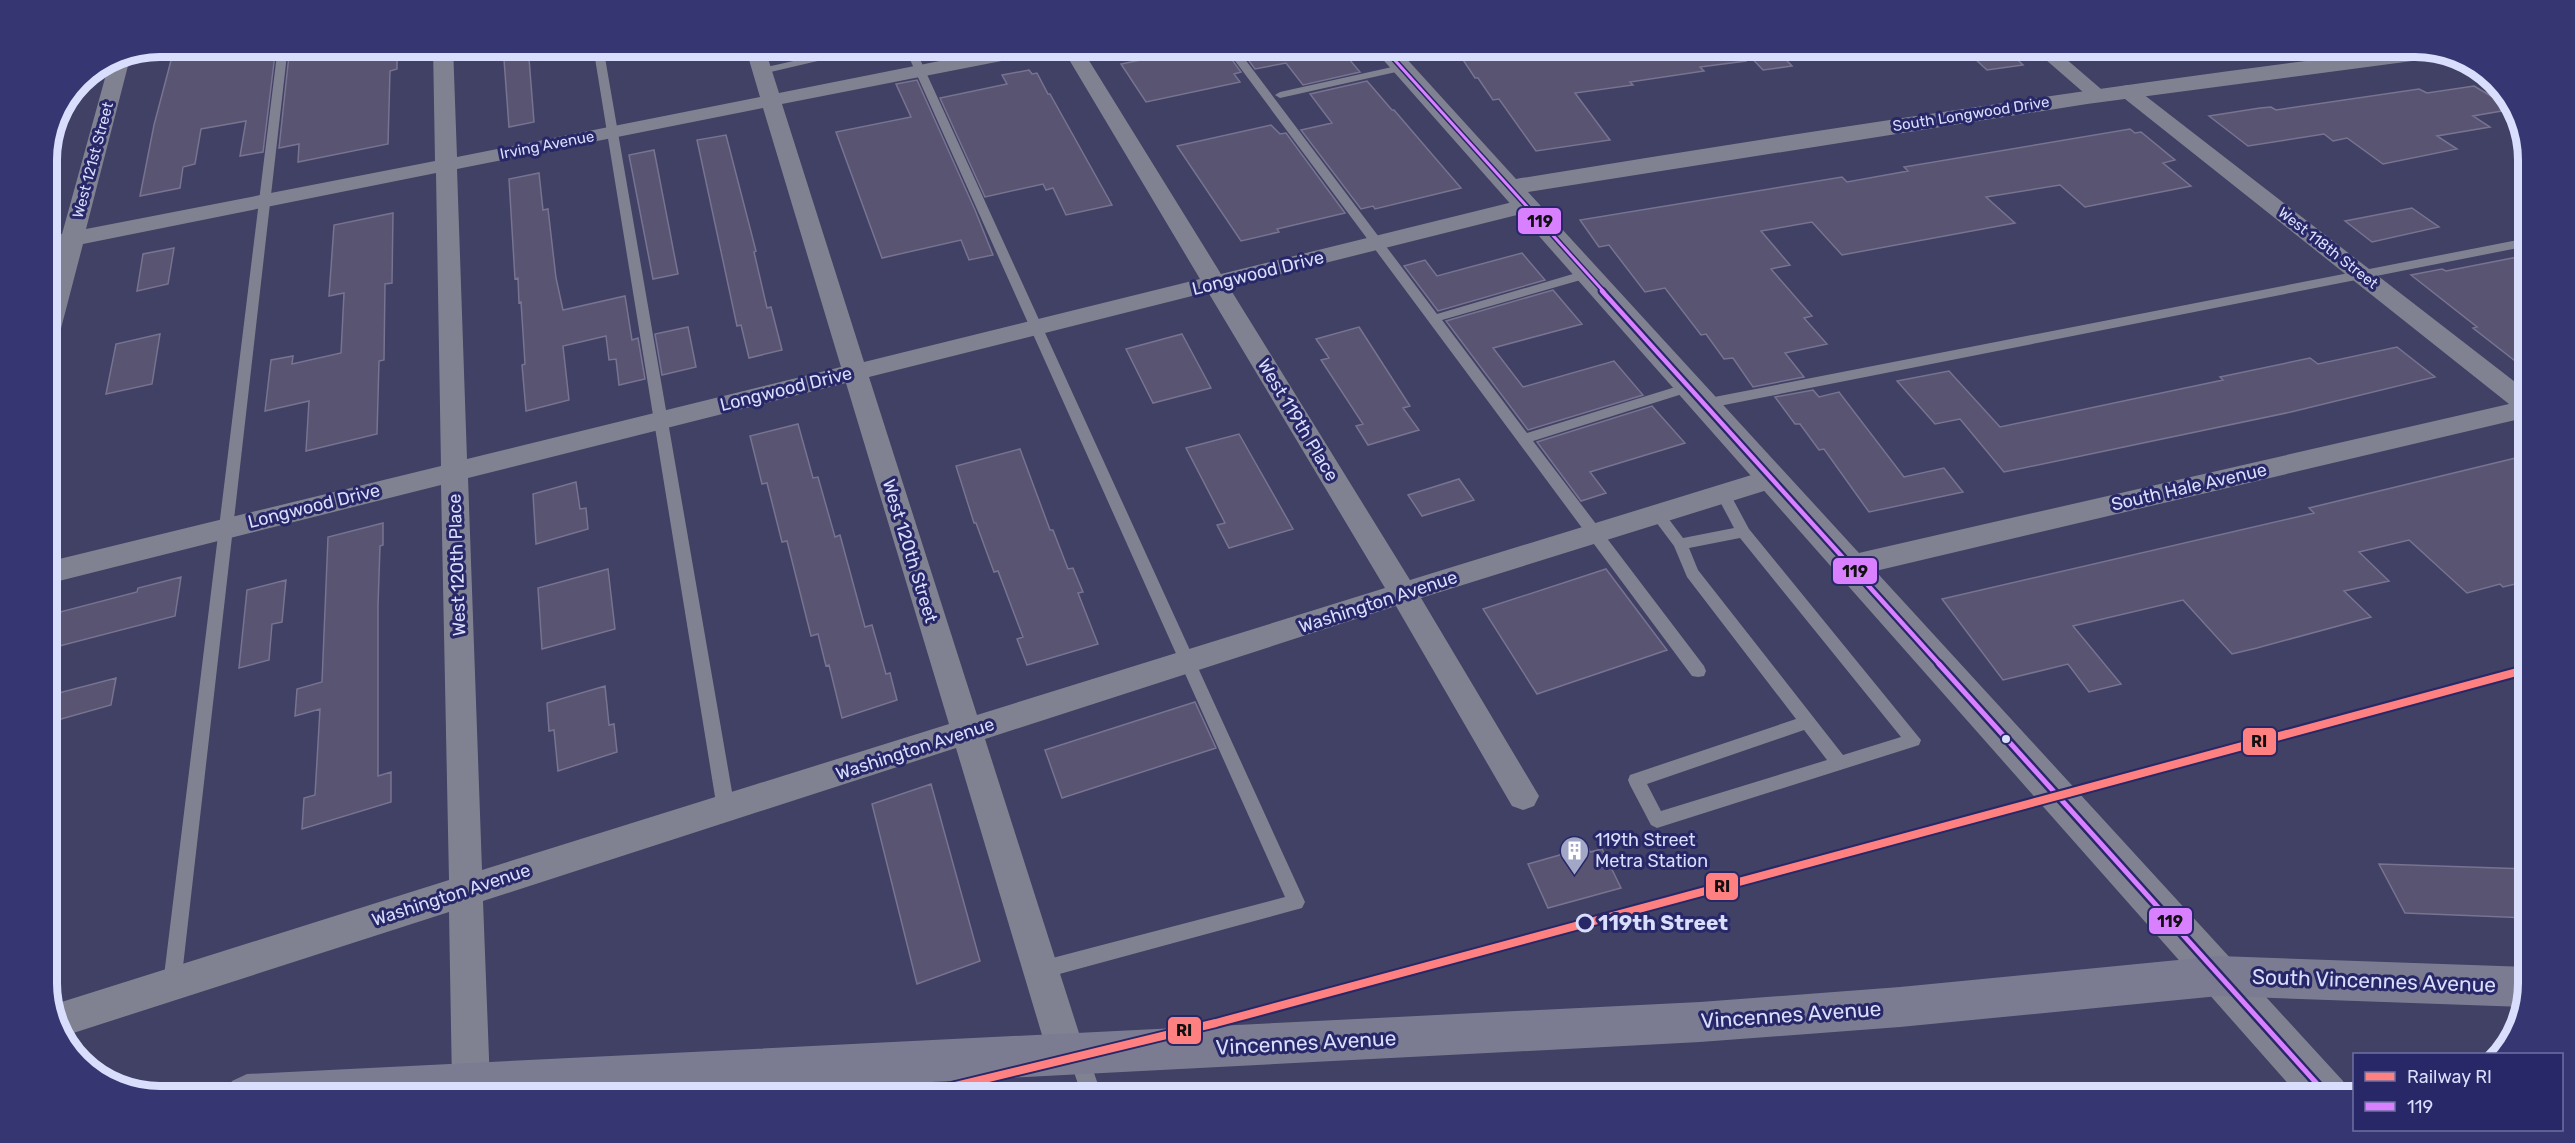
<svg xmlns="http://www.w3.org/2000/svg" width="2575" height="1143" font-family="Rubik,sans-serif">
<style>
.building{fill:#585471;stroke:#777391;stroke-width:1.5}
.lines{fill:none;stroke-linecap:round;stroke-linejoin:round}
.service{fill:#818291;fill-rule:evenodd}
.minor{fill:#818291;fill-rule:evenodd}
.tertiary{fill:#818291;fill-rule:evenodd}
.secondary{fill:#7b7c92;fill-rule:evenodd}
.bus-1-far2-casing{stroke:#282767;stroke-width:6}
.bus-1-far1-casing{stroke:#282767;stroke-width:9}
.bus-1-casing{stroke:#282767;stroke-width:10}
.bus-1-far2{stroke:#d880ff;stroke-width:3}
.bus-1-far1{stroke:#d880ff;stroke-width:4.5}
.bus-1{stroke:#d880ff;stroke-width:5}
.rail-1-casing{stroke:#282767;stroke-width:12}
.rail-1{stroke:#ff8080;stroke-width:8}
.bus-dot{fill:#d9defd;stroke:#282767;stroke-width:2}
.stop-dot{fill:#282767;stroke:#d9defd;stroke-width:3}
.labels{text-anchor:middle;stroke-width:6;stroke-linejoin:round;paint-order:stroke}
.far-street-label{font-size:15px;fill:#d9defd;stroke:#282767}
.street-label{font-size:18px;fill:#d9defd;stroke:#282767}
.poi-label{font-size:18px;fill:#d9defd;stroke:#282767;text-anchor:start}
.near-stop-label{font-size:21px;font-weight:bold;fill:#d9defd;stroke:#282767;text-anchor:start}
.near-street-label{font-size:21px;fill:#d9defd;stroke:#282767}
.rim{fill:none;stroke:#d9defd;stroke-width:8}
.line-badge{stroke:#282767;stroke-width:2}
.pale-badge-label{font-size:16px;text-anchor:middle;font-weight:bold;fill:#111}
</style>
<rect width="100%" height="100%" fill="#404164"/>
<path class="building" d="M208,46H276L263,152L240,156L246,121L201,129L195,164L183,167L180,188L140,196L154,125L173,53Z
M290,46H397V69L390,71L388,144L298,162L299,144L279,148Z
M503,46H528L534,122L509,127Z
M1182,46H1222L1241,72L1234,74L1240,82L1146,102L1121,64L1185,51Z
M1238,46H1338L1360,72L1303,85L1286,63L1255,69Z
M1454,46H1773L1792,66L1763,70L1745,51L1746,61L1700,67L1704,71L1630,82L1633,85L1575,93L1610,140L1536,151L1499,99L1493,100L1478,78H1475Z
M1961,46H2003L2023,65L1987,70Z
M1029,70L1032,74L1037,73L1048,94H1050L1112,205L1066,215L1053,188L1046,190L1043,184L985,197L940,98L1007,84L1002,75Z
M917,80L975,210L993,255L969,260L961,240L882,258L836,132L911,117L896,84Z
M1367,81L1392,110H1394L1461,188L1375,209L1373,206L1361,209L1301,130L1332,123L1310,94Z
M2474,86L2513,109L2473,116L2490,127L2437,136L2457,149L2383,164L2347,138L2333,141L2324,134L2248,146L2209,116L2260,108L2271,107L2276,110L2419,89L2427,93Z
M1271,125L1280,134L1286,133L1345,213L1277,229L1279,232L1241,241L1177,146Z
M2130,129L2135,133L2141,132L2175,160L2163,163L2191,186L2085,207L2060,185L1986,197L2015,223L1842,255L1812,222L1761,231L1790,265L1771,269L1812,316L1804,318L1827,344L1785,353L1804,377L1753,387L1733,358L1724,359L1706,334L1701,335L1665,288L1645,292L1609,245L1599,247L1580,220L1842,177L1847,182L1908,171L1904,167Z
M726,135L756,251L754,252L767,308L771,307L782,350L749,358L741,325L737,326L697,140Z
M654,150L678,274L653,279L629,155Z
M539,173L543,210L548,209L556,278L563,310L625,296L632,340L638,338L645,379L619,385L616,359L609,360L606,336L563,346L569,400L526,411L522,365L525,364L521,302L519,303L518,278L515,279L509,179Z
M2412,208L2439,227L2372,242L2345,221Z
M393,213L392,283L385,284L384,360L379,361L377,434L306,451L309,401L265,411L271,360L293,356L292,364L341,353L344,293L329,296L334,225Z
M174,248L168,284L137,291L143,254Z
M1522,253L1545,280L1438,311L1404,266L1425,260L1437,276Z
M2528,255V371L2473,328L2477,327L2411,275L2442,269L2446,271Z
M1553,290L1582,324L1493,348L1523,387L1614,361L1643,395L1528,430L1446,321Z
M688,327L696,367L662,375L655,334Z
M1359,327L1410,406L1403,408L1419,430L1368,445L1356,426L1363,424L1321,360L1329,358L1316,339Z
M160,334L152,384L106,394L116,344Z
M1182,334L1211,388L1153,403L1126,349Z
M2397,347L2435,377L2291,412L2004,472L1960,419L1935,424L1897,381L1949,371L2000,427L2223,380L2220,377L2310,358L2318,364Z
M1813,390L1819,397L1839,392L1904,477L1944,468L1963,492L1869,512L1824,449L1819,450L1800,424H1795L1775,397Z
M1652,406L1685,443L1590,472L1606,493L1581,501L1537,442Z
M798,424L813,478L818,477L835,537L840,535L865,627L872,625L886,674L890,673L897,700L842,718L829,665L826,666L818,634L811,636L787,541L782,542L767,483L762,484L750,436Z
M1239,434L1293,529L1229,548L1217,525L1225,523L1186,448Z
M1020,449L1050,530H1053L1068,569L1073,568L1083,592L1078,593L1098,644L1027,665L1017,639L1023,637L998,571L994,572L976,523H974L956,466Z
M2528,455V581L2503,587L2500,584L2467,593L2409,540L2359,552L2389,581L2344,591L2371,617L2257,648L2232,654L2183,600L2073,626L2121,684L2089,692L2068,664L2003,680L1942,599L2314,513L2309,508Z
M1459,479L1474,500L1422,516L1408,495Z
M576,482L580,509L586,508L588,529L536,544L533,494Z
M383,523V545L380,546L378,606V776L391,772V802L302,829L304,798L315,795L320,709L295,716L297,689L322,682L328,537Z
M608,569L615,629L542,649L538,588Z
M1606,569L1667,650L1537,694L1483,609Z
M181,577L175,616L48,649L56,613L137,592L138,588Z
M286,580L282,622L272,624L269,660L239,668L247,590Z
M116,678L111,705L47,723V696Z
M605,686L609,725L614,724L617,752L558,771L554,730L549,731L547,703Z
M1195,702L1216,748L1062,798L1045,750Z
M931,784L980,961L917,984L872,804Z
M1588,847L1590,852L1602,849L1621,888L1548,908L1528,864Z
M2379,864L2528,869V918L2405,913Z"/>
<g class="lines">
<path class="service" d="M278,46H288L181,984L179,990L172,993L165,990L163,984Z
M593,46H603L735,809L732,814L726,816L720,814L717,809Z
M861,46H882L762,74L757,71L762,68Z
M904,46H914L1305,902L1302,908L1041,979L1034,976L1032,970L1034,964L1041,961L1285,897Z
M1224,46H1235L1437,314L1583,271H1591V277L1442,320L1527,433L1685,384H1695L1697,387L1695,390L1533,441L1704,666L1706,671L1704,676L1698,677L1692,676Z
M1401,65L1406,68L1405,70L1280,98L1275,95L1280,92Z
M2528,238V246L1704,409L1697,404L1704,399Z
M1723,489L1728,490L1749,529L1921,740L1919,745L1913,747L1657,828L1651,825L1630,785L1628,780L1630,775L1796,719L1687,577L1674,546L1650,514L1652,510H1662L1683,538L1734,528L1716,494ZM1740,538L1901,737L1843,755L1698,570L1689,548ZM1804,730L1827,760L1661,811L1647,784Z
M1079,1047L1086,1050L1102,1096H1082L1069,1057L1072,1050Z"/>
<path class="minor" d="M433,46H453L457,157L760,97L745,46H764L779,93L1015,46H1056L1054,50L1047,52L782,104L864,362L1200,279L1061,46H1080L1221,274L1525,199L1533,201L1536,206L1533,211L1229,287L1410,580L1771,469L1780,472L1784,479L1780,486L1421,598L1539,796L1534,806L1523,810L1512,806L1396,606L985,739L1086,1055L1080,1068L1067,1073L1054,1068L1048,1055L956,748L483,901L490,1084L485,1096H457L452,1084L449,912L64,1036L52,1005L449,880L441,485L47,584V562L441,466L436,173L83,244L59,336L56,342L47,344V292L59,249L47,251V237L62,234L110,60L117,55L131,54L86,229L435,161ZM763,108L841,367L467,459L457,169ZM1208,292L1385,588L977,715L869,377ZM846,383L949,724L482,870L468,478Z
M2030,46H2051L2108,95L2105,99H2091Z
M2127,85L2134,87L2528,392V417L1850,577L1840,574L1836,566L1840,558L1850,555L2509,404L2120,95L2117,91L2120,87Z"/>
<path class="tertiary" d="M1371,46H1395L1516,179C1816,130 2115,84 2416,47L2445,53L2443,56L2435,58L2087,104L1528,192L2343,1081L2350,1096H2299Z"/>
<path class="secondary" d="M2219,956L2528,967V983L2524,1007L2219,996L1900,1027L1700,1042L659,1096H225L232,1081L247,1074L1700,1002L1900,987Z"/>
<defs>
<path id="bus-1-far2" d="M1382,46L1604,292"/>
<path id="bus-1-far1" d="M1602,291L1940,665"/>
<path id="bus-1" d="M1939,664L2328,1096"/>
</defs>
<use href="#bus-1-far2" class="bus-1-far2-casing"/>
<use href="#bus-1-far1" class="bus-1-far1-casing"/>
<use href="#bus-1" class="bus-1-casing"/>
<use href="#bus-1-far2" class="bus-1-far2"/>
<use href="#bus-1-far1" class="bus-1-far1"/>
<use href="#bus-1" class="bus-1"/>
<defs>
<path id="rail-1" d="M914,1096L1216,1023L2528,669"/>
</defs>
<use href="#rail-1" class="rail-1-casing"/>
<use href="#rail-1" class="rail-1"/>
</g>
<defs>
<symbol id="building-pin" viewBox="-11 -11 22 30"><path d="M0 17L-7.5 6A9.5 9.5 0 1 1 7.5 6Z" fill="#a3a7c7" stroke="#282767"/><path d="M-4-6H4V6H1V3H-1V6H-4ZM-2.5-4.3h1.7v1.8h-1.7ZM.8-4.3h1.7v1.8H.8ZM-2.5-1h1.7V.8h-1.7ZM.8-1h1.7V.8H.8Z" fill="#fff"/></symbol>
</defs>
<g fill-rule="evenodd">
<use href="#building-pin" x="1558" y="834" width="33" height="45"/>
</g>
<circle class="bus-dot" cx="2006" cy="739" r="5"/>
<circle class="stop-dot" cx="1585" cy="923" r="8"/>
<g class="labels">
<g class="far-street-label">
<text transform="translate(1971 114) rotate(-9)" y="5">South Longwood Drive</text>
<text transform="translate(547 145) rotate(-11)" y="5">Irving Avenue</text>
<text transform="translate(93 160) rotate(-75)" y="5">West 121st Street</text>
<text transform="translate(2328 248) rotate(38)" y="5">West 118th Street</text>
</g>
<g class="street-label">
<text transform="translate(1258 273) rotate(-14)" y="6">Longwood Drive</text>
<text transform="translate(786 389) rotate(-14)" y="6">Longwood Drive</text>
<text transform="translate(1298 420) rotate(59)" y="6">West 119th Place</text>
<text transform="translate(2189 487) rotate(-13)" y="6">South Hale Avenue</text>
<text transform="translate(314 506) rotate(-14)" y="6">Longwood Drive</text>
<text transform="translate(910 551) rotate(73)" y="6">West 120th Street</text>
<text transform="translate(457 565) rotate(-92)" y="6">West 120th Place</text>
<text transform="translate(1378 602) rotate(-18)" y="6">Washington Avenue</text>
<text transform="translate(915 749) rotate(-18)" y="6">Washington Avenue</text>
<text transform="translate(451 895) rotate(-18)" y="6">Washington Avenue</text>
</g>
<g class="poi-label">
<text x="1595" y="846">119th Street<tspan x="1595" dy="21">Metra Station</tspan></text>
</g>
<g class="near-stop-label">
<text x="1598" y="930">119th Street</text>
</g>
<g class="near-street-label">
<text transform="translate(2374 981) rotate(2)" y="7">South Vincennes Avenue</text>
<text transform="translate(1791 1015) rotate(-4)" y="7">Vincennes Avenue</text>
<text transform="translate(1306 1043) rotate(-3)" y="7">Vincennes Avenue</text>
</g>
</g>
<path d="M0 0H2575V1143H0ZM160 57H2415A103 103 0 0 1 2518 160V983A103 103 0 0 1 2415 1086H160A103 103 0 0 1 57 983V160A103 103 0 0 1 160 57Z" fill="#363673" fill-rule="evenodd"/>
<path class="rim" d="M160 57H2415A103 103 0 0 1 2518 160V983A103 103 0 0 1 2415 1086H160A103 103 0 0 1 57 983V160A103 103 0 0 1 160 57Z"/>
<g class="line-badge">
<rect x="1517" y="207" width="45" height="28" rx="6" fill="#d880ff"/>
<rect x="1832" y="557" width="46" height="28" rx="6" fill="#d880ff"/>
<rect x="2242" y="727" width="35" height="29" rx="6" fill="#ff8080"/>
<rect x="1705" y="872" width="34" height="29" rx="6" fill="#ff8080"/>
<rect x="2148" y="907" width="45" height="28" rx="6" fill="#d880ff"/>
<rect x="1167" y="1016" width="35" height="29" rx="6" fill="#ff8080"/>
</g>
<g class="pale-badge-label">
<text x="1540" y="227">119</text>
<text x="1855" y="577">119</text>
<text x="2259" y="747">RI</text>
<text x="1722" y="892">RI</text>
<text x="2170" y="927">119</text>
<text x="1184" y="1036">RI</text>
</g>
<rect x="2353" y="1053" width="210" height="78" fill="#282767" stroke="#6f70a3" stroke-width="1.5"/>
<rect x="2365" y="1072" width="30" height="9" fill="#ff8080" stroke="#6f70a3" stroke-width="1.5"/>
<text x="2407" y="1083" font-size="18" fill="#d9defd">Railway RI</text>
<rect x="2365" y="1102" width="30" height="9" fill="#d880ff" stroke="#6f70a3" stroke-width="1.5"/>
<text x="2407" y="1113" font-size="18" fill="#d9defd">119</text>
</svg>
